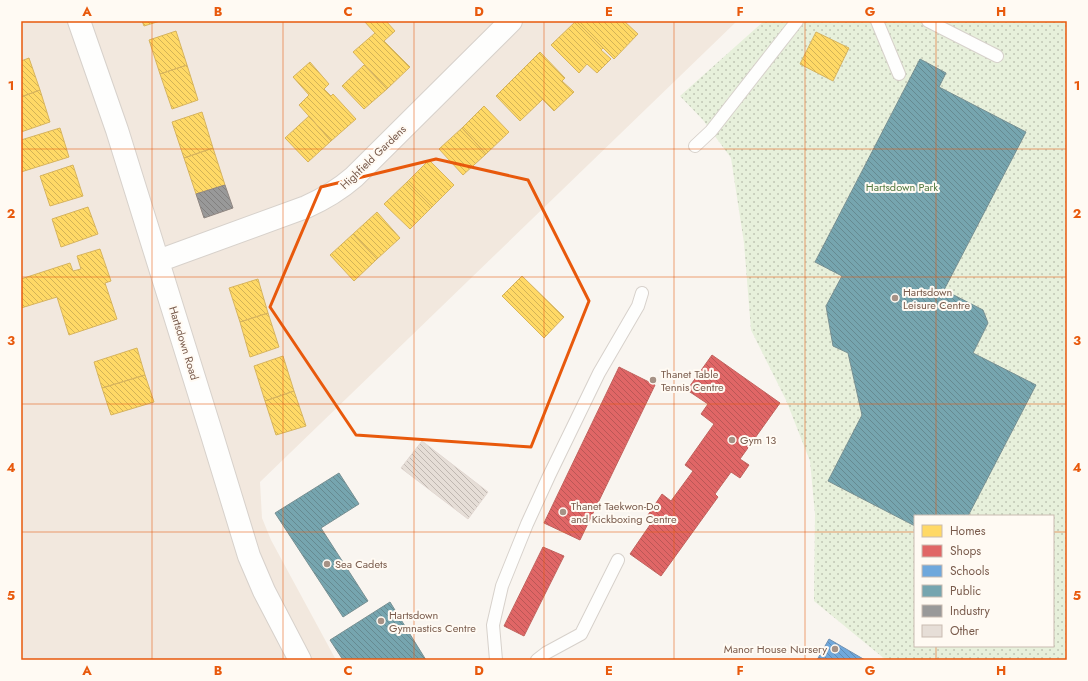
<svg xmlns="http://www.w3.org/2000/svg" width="1088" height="681" font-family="Jost,sans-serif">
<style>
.residential{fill:#f2e8de}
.park{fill:url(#park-dots);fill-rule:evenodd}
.homes{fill:url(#homes-back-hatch);stroke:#d7b45e}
.shops{fill:url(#shops-back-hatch);stroke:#c1635e}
.schools{fill:url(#schools-back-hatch);stroke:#7291b1}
.public{fill:url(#public-back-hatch);stroke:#778f92}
.industry{fill:url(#industry-back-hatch);stroke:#908782}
.building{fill:url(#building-back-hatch);stroke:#e2d8d2}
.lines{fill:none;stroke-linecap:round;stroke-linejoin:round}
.lane-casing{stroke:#d7d1cb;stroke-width:14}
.street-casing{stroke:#d7d1cb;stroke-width:24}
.lane{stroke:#fefefd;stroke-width:12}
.street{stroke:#fefefd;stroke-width:22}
.marked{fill:none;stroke:#e8590c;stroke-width:3;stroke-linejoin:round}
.grid{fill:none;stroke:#e8590c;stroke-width:1;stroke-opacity:0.55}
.poi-dot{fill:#a69286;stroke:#fffaf3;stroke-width:1.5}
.labels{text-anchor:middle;stroke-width:4;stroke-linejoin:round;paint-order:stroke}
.street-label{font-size:11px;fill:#7a5c4d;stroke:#fffaf3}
.park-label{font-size:11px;fill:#537a41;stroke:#fffaf3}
.poi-label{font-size:11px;fill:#7a5c4d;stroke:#fffaf3;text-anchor:start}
.neatline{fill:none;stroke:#e8590c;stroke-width:1.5}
.grid-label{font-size:13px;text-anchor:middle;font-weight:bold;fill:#e8590c}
</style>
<defs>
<pattern id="park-dots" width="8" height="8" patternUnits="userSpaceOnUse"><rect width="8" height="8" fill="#e7f0db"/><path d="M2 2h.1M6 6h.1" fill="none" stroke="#c0c6b4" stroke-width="1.8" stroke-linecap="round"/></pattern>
<pattern id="homes-back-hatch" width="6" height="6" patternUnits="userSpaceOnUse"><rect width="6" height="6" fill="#ffd966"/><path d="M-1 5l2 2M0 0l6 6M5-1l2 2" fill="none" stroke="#d3b356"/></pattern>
<pattern id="shops-back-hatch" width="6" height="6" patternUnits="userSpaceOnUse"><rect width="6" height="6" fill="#e06666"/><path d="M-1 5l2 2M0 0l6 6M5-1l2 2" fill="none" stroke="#bb5756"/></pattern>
<pattern id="schools-back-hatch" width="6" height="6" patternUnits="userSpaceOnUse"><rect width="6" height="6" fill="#6fa8dc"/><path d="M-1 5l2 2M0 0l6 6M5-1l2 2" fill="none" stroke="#608cb5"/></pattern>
<pattern id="public-back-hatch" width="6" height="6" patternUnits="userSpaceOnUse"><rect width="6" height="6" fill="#76a5af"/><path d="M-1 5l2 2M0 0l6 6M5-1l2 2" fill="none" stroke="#668a91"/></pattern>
<pattern id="industry-back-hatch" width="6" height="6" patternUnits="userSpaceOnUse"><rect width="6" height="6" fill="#999"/><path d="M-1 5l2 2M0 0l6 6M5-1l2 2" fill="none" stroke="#82807f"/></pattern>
<pattern id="building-back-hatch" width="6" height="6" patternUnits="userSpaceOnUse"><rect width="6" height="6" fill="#e6ded7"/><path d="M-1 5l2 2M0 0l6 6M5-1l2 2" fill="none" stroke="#bfb7b1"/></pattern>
</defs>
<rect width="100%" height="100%" fill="#f9f5f0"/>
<path class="residential" d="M21,21H737L260,482L262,518L271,540L336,660H21Z"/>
<path class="park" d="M764,21H1067V660H886L814,601L815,514L810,461L786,400L751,330L744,243L731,158L703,120L680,96ZM915,516H1053V646H915Z"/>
<path class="homes" d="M142,21H160L144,26Z
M364,21H386L395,31L384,41L410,67L387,89L353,52L375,33Z
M576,21H624L638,34L614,59Z
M576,21L603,48L601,50L611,59L597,73L587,64L579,73L551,45Z
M176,31L187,65L160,74L149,40Z
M816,32L849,48L833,81L800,64Z
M540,52L565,78L562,81L574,92L554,111L518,74Z
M29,58L40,90L21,97V61Z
M310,62L329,84L324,89L331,96L333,94L356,119L331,141L299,105L309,95L293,77Z
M187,65L198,100L172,109L160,74Z
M364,65L387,89L364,109L342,86Z
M518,74L543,99L520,121L496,96Z
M40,90L50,122L21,132V97Z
M484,106L509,132L486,154L462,128Z
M202,112L213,148L184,158L172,122Z
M309,116L331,141L308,162L285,138Z
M60,128L69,157L21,172V140Z
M462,128L486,154L463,175L439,149Z
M213,148L225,185L196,194L184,158Z
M429,160L454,185L432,207L407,182Z
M73,165L83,196L50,206L40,176Z
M407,182L432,207L410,229L384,204Z
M88,207L98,234L61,247L52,219Z
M377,212L400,238L377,259L353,234Z
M353,234L377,259L354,281L330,255Z
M100,249L111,281L105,283L117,319L69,335L57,297L21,308V279L70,263L73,271L81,269L77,256Z
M522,276L564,317L544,338L502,296Z
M258,279L268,313L240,322L229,288Z
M268,313L279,347L250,357L240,322Z
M137,348L145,375L102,388L94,362Z
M283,356L294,391L265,401L254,366Z
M145,375L154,402L111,415L102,388Z
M294,391L306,426L276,435L265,401Z"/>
<path class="shops" d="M712,355L780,403L740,459L749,465L740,478L731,472L715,494L718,497L661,576L630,554L654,519L648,515L662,494L671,501L693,471L685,465L714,424L701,414L708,404L687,390Z
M619,367L655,385L580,540L544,523Z
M543,547L564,556L524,636L504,626Z"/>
<path class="schools" d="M829,639L865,660H817Z"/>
<path class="public" d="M920,59L946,73L939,87L1026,132L944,290L983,310L988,323L973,353L1036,385L968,516H915V526L828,481L862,415L848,353L833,346L826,306L842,276L815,262Z
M339,473L359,504L321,528L368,601L343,617L275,513Z
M390,602L426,660H343L330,640Z"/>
<path class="industry" d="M225,185L233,208L204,218L196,194Z"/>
<path class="building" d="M422,441L488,492L468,519L401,468Z"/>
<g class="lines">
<defs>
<path id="lane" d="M877,21L899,74
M928,21L997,56
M695,146L711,131L797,21
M496,660L493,625L502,586L527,524L549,476L599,373L638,306L642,293
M537,660L546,653L581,634L618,560"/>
<path id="street" d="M79,21L117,130L212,435L249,556L264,591L300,660
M158,261L306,207C324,199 339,190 354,177L511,21"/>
</defs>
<use href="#lane" class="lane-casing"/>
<use href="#street" class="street-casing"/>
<use href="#lane" class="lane"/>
<use href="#street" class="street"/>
</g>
<path class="marked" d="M436,159L528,180L589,301L531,447L356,435L270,307L321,187Z"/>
<path class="grid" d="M152,21V660M283,21V660M414,21V660M544,21V660M674,21V660M805,21V660M936,21V516M21,149H1067M21,277H1067M21,404H1067M21,532H915M1053,532H1067M936,646V660"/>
<g class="poi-dot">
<circle cx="895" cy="298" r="4"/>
<circle cx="653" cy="380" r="4"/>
<circle cx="732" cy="440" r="4"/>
<circle cx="563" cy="512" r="4"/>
<circle cx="327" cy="564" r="4"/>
<circle cx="381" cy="621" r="4"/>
<circle cx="835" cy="649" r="4"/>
</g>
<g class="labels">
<g class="street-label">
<text transform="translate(373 157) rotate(-44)" y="4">Highfield Gardens</text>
<text transform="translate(184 343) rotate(73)" y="4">Hartsdown Road</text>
</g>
<g class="park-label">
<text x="902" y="191">Hartsdown Park</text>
</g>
<g class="poi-label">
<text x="903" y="296">Hartsdown<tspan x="903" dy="13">Leisure Centre</tspan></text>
<text x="661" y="378">Thanet Table<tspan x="661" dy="13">Tennis Centre</tspan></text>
<text x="740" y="444">Gym 13</text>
<text x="571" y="510">Thanet Taekwon-Do<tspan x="571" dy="13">and Kickboxing Centre</tspan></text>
<text x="335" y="568">Sea Cadets</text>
<text x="389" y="619">Hartsdown<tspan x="389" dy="13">Gymnastics Centre</tspan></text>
<text x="827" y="653" text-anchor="end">Manor House Nursery</text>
</g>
</g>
<rect width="1088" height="681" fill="none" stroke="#fffaf3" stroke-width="44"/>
<rect x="914" y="515" width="140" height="132" fill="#fffaf3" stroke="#cabbb1"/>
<rect x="922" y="525" width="20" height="12" fill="#ffd966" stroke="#cabbb1"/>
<text x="950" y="535" font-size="12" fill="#7a5c4d">Homes</text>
<rect x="922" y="545" width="20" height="12" fill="#e06666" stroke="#cabbb1"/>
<text x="950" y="555" font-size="12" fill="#7a5c4d">Shops</text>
<rect x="922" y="565" width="20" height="12" fill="#6fa8dc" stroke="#cabbb1"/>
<text x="950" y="575" font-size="12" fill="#7a5c4d">Schools</text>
<rect x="922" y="585" width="20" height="12" fill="#76a5af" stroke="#cabbb1"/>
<text x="950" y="595" font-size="12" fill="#7a5c4d">Public</text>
<rect x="922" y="605" width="20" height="12" fill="#999999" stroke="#cabbb1"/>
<text x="950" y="615" font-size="12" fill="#7a5c4d">Industry</text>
<rect x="922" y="625" width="20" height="12" fill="#e6ded7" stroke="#cabbb1"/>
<text x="950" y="635" font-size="12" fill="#7a5c4d">Other</text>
<rect x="22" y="22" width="1044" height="637" class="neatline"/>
<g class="grid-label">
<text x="87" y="16">A</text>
<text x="218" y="16">B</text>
<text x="348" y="16">C</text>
<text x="479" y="16">D</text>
<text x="609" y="16">E</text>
<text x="740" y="16">F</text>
<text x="870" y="16">G</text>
<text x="1001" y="16">H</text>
<text x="11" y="90">1</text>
<text x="1077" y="90">1</text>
<text x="11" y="218">2</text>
<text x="1077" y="218">2</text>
<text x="11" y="345">3</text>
<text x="1077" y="345">3</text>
<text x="11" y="472">4</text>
<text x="1077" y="472">4</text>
<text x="11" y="600">5</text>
<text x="1077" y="600">5</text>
<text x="87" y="675">A</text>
<text x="218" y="675">B</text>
<text x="348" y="675">C</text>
<text x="479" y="675">D</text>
<text x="609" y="675">E</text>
<text x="740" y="675">F</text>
<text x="870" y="675">G</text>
<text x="1001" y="675">H</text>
</g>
</svg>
